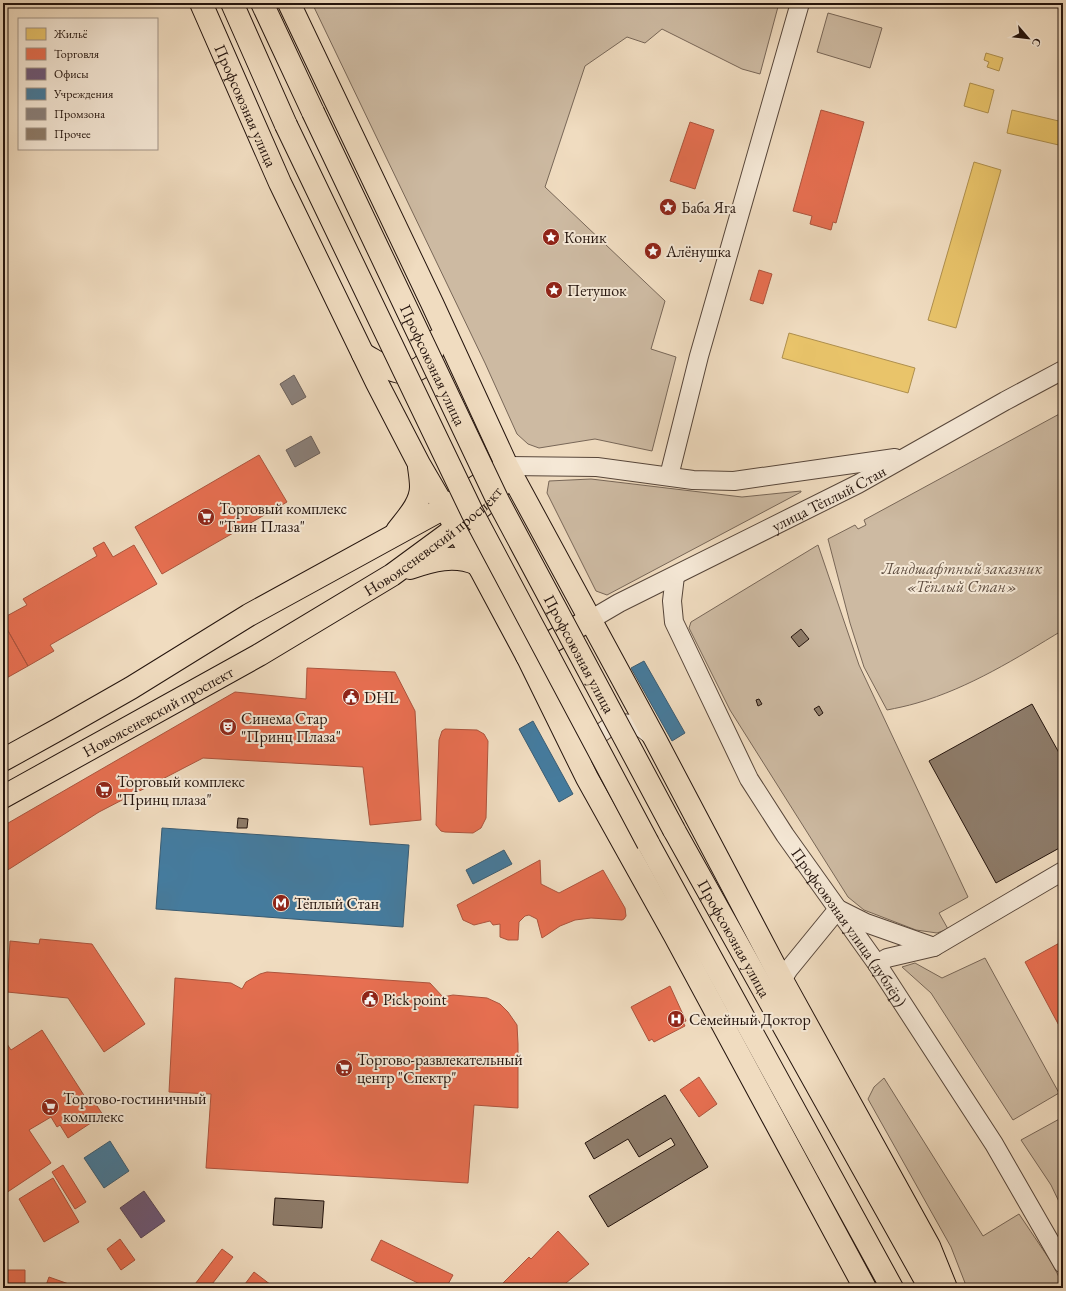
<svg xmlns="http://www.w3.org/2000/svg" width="1066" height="1291" font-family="'EB Garamond',serif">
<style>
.green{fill:#cdbaa2;stroke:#786758}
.homes{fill:#e9c46a;stroke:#ae8f4e}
.shops{fill:#e76f51;stroke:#ac543d}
.offices{fill:#6d597a;stroke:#574459}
.public{fill:#457b9d;stroke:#3b5c72}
.industry{fill:#8a817c;stroke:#6b605b}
.building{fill:#8e7c6a;stroke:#24140d}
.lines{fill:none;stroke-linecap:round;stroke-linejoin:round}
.minor-casing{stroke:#57463a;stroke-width:20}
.major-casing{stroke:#24140d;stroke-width:24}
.minor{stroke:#f5e8d6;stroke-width:18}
.major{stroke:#f0dcc0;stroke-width:22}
.major-bridge-casing{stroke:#24140d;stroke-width:24;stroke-linecap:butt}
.major-bridge{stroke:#f0dcc0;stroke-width:22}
.labels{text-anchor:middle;stroke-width:4;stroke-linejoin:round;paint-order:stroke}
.street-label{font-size:16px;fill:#24140d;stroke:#f5e8d6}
.poi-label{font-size:16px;fill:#24140d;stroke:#f5e8d6;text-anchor:start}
.park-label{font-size:16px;font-style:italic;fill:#5f4e41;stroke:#f5e8d6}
</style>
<rect width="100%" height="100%" fill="#f0dcc0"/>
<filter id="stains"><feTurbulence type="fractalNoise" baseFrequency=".005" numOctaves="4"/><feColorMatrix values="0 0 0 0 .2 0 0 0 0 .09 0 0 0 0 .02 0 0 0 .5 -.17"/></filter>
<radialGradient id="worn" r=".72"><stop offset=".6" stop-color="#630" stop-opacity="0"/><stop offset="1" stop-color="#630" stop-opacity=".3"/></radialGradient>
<path class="green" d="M312,3H779L760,74L742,69L662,29L645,43L627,37L585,66L545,187L665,301L651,349L676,357L652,451L595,439L539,448L528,444L517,434L485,363Z
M828,13L882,28L870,68L817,52Z
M1063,412V630C1017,658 969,688 917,703C907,706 897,708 887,710L864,667L850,623L828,539L855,525L858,529L866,525L864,520Z
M591,479L742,497L801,491V492L607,595L596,591L547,493L549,481Z
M818,545L859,665L968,897L939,913L948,929L937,933L916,930L864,910L848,897L730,710L689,628L691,622Z
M985,958L1059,1093L1013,1120L931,993L902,967L915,963L942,978Z
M884,1078L983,1236L1019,1214L1052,1263L1063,1285V1288H967L951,1247L868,1099L874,1087Z
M1063,1117V1210L1051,1185L1021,1140Z"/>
<path class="homes" d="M986,53L1003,58L999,71L987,67L989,62L984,60Z
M970,83L994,90L988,113L964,106Z
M1012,110L1063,122V146L1007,133Z
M974,162L1001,170L956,328L928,320Z
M789,333L915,368L908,393L782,358Z"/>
<path class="shops" d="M821,110L864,122L836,223L833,222L831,230L810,224L812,216L793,211Z
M690,122L714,130L695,189L670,181Z
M759,270L772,274L763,304L750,300Z
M259,455L287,502L162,574L135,527Z
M104,542L113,557L134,545L157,584L50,645L54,651L28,666L3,622V618L27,605L23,599L97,556L93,548Z
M3,622L28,666L3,680Z
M307,668L395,672L415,711L421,820L370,825L363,767L203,758L99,812L3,873V826L235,692L306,699Z
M445,729L477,730L484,734L488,741L486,818L481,828L473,833L445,832L441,831L436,825L439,740L442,731Z
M540,860L541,884L559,893L603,870L625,908L626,916L624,919L622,920L591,918L575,920L560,926L542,938L537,919L529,915L525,916L519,922L518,940H508L500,937V924L493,925L490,921L474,925L463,920L457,905Z
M40,939L92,944L145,1024L104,1052L68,998L7,992L10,941L39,944Z
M1063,941V1033L1025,962Z
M267,972L430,983L443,997L453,995L487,998L500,1004L508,1012L517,1025L518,1044V1108L474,1105L468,1183L206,1168L211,1094L169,1092L175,978L231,983L242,989L246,982L260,974Z
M670,986L686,1021L683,1022L685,1026L654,1042L652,1039L649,1041L631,1007Z
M42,1030L87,1100L91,1097L103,1115L68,1138L60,1125L57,1127L51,1117L29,1130L51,1163L3,1195V1047L7,1044L11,1050Z
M699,1077L717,1104L699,1117L680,1090Z
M63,1165L86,1202L75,1209L52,1172Z
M53,1178L79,1222L44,1242L19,1199Z
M558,1231L589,1264L560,1288H498L529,1257L531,1259Z
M120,1239L135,1260L121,1270L107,1249Z
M381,1240L453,1275L446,1288H428L371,1260Z
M222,1249L233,1257L209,1288H192Z
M3,1270H25V1288H3Z
M254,1272L275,1288H242Z
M49,1277L80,1288H45Z"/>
<path class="offices" d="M144,1191L165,1221L141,1238L120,1208Z"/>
<path class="public" d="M644,661L685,733L672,741L631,668Z
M533,721L573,794L559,802L519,729Z
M162,828L409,845L403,927L156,909Z
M504,850L512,864L473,884L466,870Z
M110,1141L129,1171L104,1188L84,1158Z"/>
<path class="industry" d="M294,375L306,397L292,405L280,384Z
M311,436L320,453L295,467L286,450Z"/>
<path class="building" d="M801,629L809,639L799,647L791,637Z
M759,699L762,704L758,706L756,700Z
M1032,704L1063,760V846L996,883L929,761Z
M819,706L823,713L819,716L814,709Z
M238,818L248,819L247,828H237Z
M665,1095L708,1167L608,1227L589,1196L675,1145L671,1138L639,1157L628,1139L594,1159L585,1143Z
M275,1198L324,1201L322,1228L273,1225Z"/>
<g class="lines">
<defs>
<g id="minor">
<path d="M507,466L597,467L693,480L734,481L895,458"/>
<path d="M669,476L699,356L800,3"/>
<path id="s1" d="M675,576L672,601L674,622L749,779L785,835L877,964L994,1144L1063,1264"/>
<path id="s2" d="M590,620L619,603L858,484L1005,401L1063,370"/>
<path d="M588,752C595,733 616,717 637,726C644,728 649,734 655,739"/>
<path d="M840,910L866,923L934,947"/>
<path d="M877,964L887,958L934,947L1063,871"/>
<path d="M782,980L789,969L838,909"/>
</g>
<g id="major">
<path id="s3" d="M201,3L280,183L377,383L419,464L482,572L527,656L587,778L675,936L865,1288"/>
<path d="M232,3L286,125"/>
<path d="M262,3L313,112"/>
<path d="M289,3L432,303L507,466L655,739L782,980L929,1246L946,1288"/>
<path d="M363,354C372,359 381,365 390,369C414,379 432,365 435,341"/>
<path d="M397,531C406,519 421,504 421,487C421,480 420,474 419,467"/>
<path d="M410,568C432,560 455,554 477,564"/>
<path d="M527,656L584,623"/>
<path d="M3,760L59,729L131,688L249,615L444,508L503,469"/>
<path id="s4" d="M3,797L259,655L392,575L456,528L487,502L501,485L503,478"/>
<path id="s5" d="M674,830L930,1288"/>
<path d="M648,843L892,1288"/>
</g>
</defs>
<use href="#minor" class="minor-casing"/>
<use href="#major" class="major-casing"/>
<use href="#minor" class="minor"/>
<use href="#major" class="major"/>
<defs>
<g id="major-bridge">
<path id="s6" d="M313,112L498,501L674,830"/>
<path d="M286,125L472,512L648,843"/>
</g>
</defs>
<use href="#major-bridge" class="major-bridge-casing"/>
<use href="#major-bridge" class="major-bridge"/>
</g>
<defs>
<symbol id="sight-disc" viewBox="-11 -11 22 22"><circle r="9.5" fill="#8f2418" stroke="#f5e8d6"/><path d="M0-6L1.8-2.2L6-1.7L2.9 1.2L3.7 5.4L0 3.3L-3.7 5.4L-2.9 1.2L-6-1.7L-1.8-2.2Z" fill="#fff"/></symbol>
<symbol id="supermarket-disc" viewBox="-11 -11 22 22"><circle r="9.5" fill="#8f2418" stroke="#f5e8d6"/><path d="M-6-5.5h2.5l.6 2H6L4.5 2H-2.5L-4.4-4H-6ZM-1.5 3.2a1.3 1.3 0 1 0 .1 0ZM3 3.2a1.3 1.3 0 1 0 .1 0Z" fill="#fff"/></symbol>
<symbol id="civic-disc" viewBox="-11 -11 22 22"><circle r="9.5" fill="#8f2418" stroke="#f5e8d6"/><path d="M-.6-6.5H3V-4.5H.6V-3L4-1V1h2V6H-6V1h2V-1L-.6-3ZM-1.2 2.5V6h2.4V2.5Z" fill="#fff"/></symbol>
<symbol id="theatre-disc" viewBox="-11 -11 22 22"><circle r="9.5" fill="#8f2418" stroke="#f5e8d6"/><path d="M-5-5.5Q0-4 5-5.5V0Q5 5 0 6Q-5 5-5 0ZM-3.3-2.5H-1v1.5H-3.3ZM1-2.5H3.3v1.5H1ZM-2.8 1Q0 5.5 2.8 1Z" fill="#fff"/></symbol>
<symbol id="metro-disc" viewBox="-11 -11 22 22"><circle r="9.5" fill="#8f2418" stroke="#f5e8d6"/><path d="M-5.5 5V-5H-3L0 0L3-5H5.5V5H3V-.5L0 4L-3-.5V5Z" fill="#fff"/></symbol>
<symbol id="hospital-disc" viewBox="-11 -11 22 22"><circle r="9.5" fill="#8f2418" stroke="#f5e8d6"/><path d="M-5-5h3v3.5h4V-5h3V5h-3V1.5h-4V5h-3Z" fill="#fff"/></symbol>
</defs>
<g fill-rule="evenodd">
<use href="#sight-disc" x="658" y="197" width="20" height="20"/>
<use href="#sight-disc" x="541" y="227" width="20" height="20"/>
<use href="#sight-disc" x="643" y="241" width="20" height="20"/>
<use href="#sight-disc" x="544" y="280" width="20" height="20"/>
<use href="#supermarket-disc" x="196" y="507" width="20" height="20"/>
<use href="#civic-disc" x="341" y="687" width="20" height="20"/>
<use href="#theatre-disc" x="218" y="717" width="20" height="20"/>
<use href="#supermarket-disc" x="94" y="780" width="20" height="20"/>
<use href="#metro-disc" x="271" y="893" width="20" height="20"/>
<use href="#civic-disc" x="360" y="989" width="20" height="20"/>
<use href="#hospital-disc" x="666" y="1009" width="20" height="20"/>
<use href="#supermarket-disc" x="334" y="1058" width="20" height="20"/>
<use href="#supermarket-disc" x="40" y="1097" width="20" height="20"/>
</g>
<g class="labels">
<g class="street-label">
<text dy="6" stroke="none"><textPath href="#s3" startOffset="112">Профсоюзная улица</textPath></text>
<text dy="6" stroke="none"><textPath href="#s6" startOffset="280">Профсоюзная улица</textPath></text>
<text dy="6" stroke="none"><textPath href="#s2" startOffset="268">улица Тёплый Стан</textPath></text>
<text dy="6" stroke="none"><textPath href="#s4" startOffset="501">Новоясеневский проспект</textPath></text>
<text dy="6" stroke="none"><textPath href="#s6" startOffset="604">Профсоюзная улица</textPath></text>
<text dy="6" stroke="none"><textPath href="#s4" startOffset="177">Новоясеневский проспект</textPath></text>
<text dy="6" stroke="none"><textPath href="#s1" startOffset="399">Профсоюзная улица (дублёр)</textPath></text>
<text dy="6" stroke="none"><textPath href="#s5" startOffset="124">Профсоюзная улица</textPath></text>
</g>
<g class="poi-label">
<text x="681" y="213">Баба Яга</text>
<text x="564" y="243">Коник</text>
<text x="666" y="257">Алёнушка</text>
<text x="567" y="296">Петушок</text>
<text x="219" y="514">Торговый комплекс<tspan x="219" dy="18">"Твин Плаза"</tspan></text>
<text x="364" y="703">DHL</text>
<text x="241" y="724">Синема Стар<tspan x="241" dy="18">"Принц Плаза"</tspan></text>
<text x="117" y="787">Торговый комплекс<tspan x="117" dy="18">"Принц плаза"</tspan></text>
<text x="294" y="909">Тёплый Стан</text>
<text x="383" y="1005">Pick point</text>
<text x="689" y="1025">Семейный Доктор</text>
<text x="357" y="1065">Торгово-развлекательный<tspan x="357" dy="18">центр "Спектр"</tspan></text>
<text x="63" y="1104">Торгово-гостиничный<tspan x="63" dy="18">комплекс</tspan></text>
</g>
<g class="park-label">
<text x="962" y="574">Ландшафтный заказник<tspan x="962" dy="18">«Тёплый Стан»</tspan></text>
</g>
</g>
<rect width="1066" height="1291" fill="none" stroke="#f0dcc0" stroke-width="16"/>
<rect x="4" y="4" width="1058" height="1283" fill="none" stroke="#24140d" stroke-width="2"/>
<rect x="8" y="8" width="1050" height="1275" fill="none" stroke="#24140d"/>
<rect x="18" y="18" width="140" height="132" fill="#f5e8d6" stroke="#a19386"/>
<rect x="26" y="28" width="20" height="12" fill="#e9c46a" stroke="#a19386"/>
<text x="54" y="38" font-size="12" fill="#24140d">Жильё</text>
<rect x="26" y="48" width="20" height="12" fill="#e76f51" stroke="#a19386"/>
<text x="54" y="58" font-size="12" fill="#24140d">Торговля</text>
<rect x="26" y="68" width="20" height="12" fill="#6d597a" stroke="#a19386"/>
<text x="54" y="78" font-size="12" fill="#24140d">Офисы</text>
<rect x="26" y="88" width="20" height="12" fill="#457b9d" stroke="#a19386"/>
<text x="54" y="98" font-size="12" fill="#24140d">Учреждения</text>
<rect x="26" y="108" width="20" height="12" fill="#8a817c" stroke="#a19386"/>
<text x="54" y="118" font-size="12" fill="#24140d">Промзона</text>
<rect x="26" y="128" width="20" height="12" fill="#8e7c6a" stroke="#a19386"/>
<text x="54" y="138" font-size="12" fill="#24140d">Прочее</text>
<g transform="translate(1028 38) rotate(118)" stroke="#f5e8d6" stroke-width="3" paint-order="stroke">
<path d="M0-3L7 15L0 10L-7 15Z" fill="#24140d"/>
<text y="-6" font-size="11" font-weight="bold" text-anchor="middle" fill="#24140d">С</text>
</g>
<rect width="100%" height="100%" filter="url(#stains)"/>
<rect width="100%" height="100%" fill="url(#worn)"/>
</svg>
